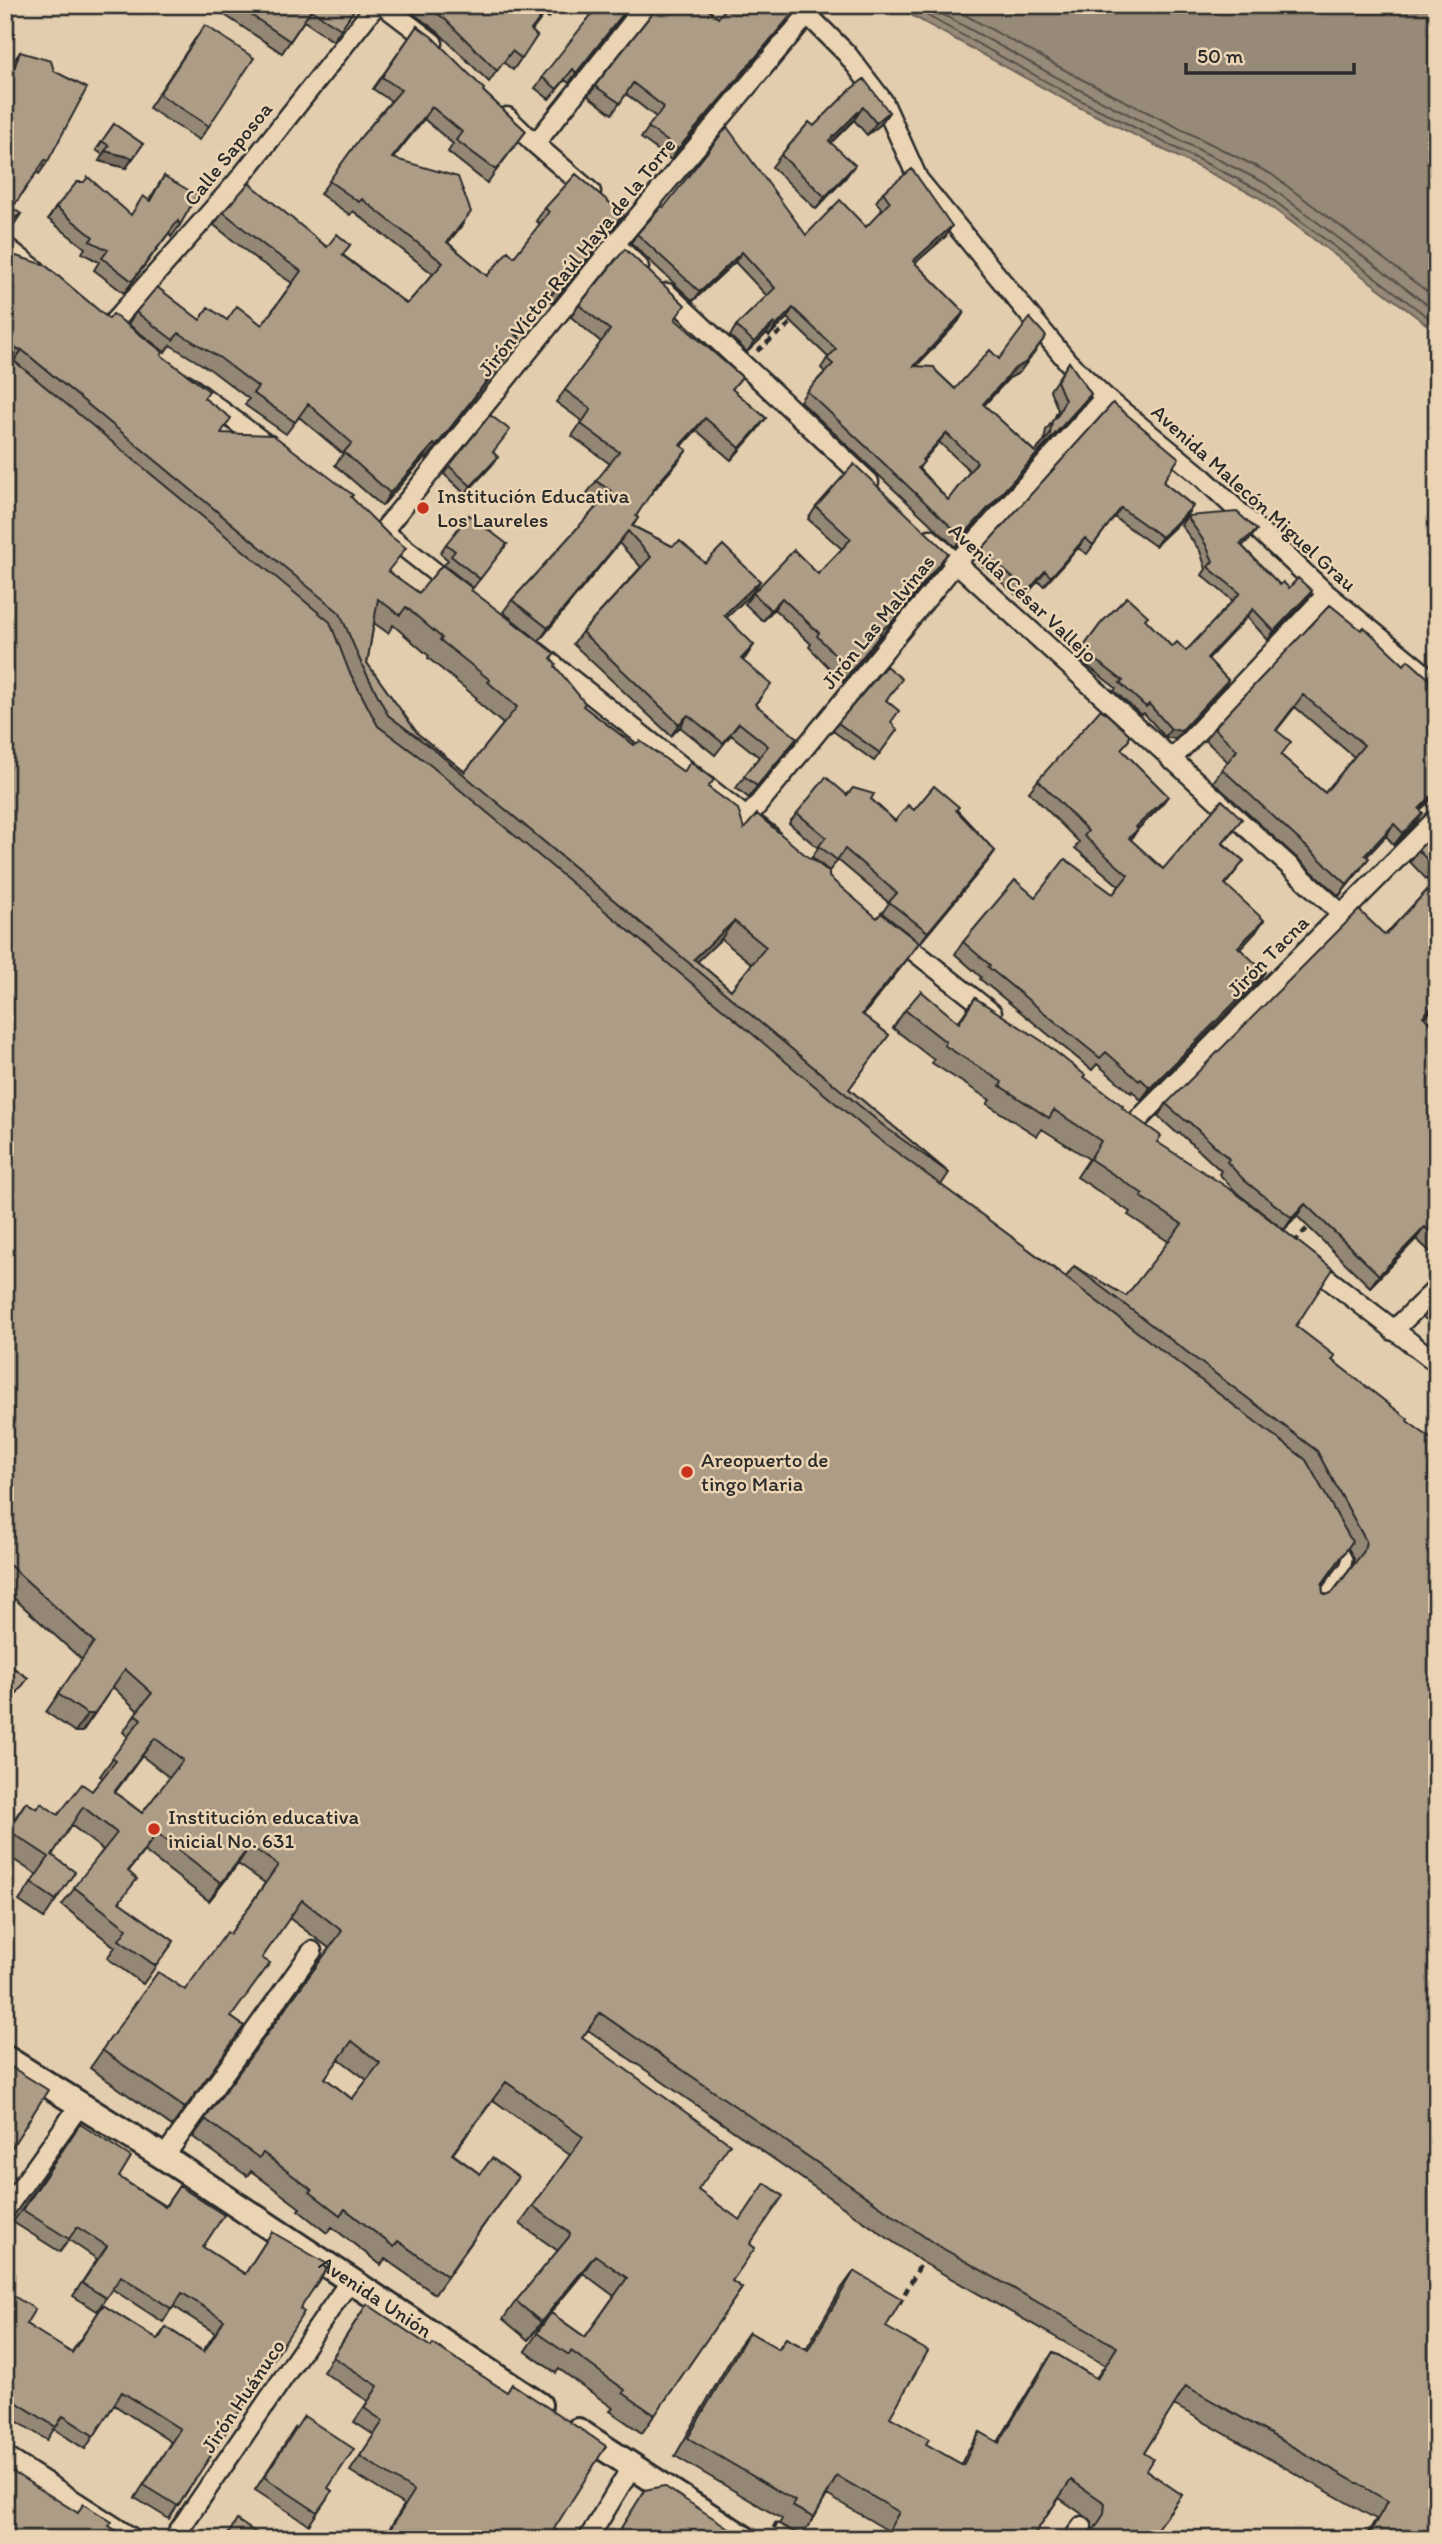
<svg xmlns="http://www.w3.org/2000/svg" width="1442" height="2544" font-family="Itim,sans-serif">
<style>
.water{fill:#988a78;stroke:#6c6459;stroke-width:2}
.lines{fill:none;stroke-linecap:round;stroke-linejoin:round}
.shore{stroke:#57514a;stroke-width:2}
.service-casing{stroke:#2b2b2b;stroke-width:14}
.minor-casing{stroke:#2b2b2b;stroke-width:23}
.secondary-casing{stroke:#2b2b2b;stroke-width:30}
.path{stroke:#2b2b2b;stroke-width:4.5;stroke-dasharray:7 5;stroke-linecap:butt}
.service{stroke:#ead4b3;stroke-width:9}
.minor{stroke:#ead4b3;stroke-width:18}
.secondary{stroke:#ead4b3;stroke-width:24}
.wall{fill:#958774;stroke:#2b2b2b;stroke-width:2;fill-rule:evenodd}
.shaded-wall{fill:#796e5e;stroke:#2b2b2b;stroke-width:2}
.building{fill:#ad9d87;stroke:#2b2b2b;stroke-width:2;fill-rule:evenodd}
.poi-dot{fill:#c8321e;stroke:#ead4b3;stroke-width:2.5}
.labels{text-anchor:middle;stroke-width:5;stroke-linejoin:round;paint-order:stroke}
.street-label{font-size:21px;fill:#2b2b2b;stroke:#ead4b3}
.poi-label{font-size:21px;fill:#2b2b2b;stroke:#ead4b3;text-anchor:start}
</style>
<rect width="100%" height="100%" fill="#e2cdae"/>
<filter id="ink" filterUnits="userSpaceOnUse"><feTurbulence type="fractalNoise" baseFrequency=".0143" numOctaves="2"/><feDisplacementMap in="SourceGraphic" scale="14" xChannelSelector="R" yChannelSelector="G"/><feConvolveMatrix kernelMatrix="1 2 1 2 8 2 1 2 1" color-interpolation-filters="sRGB"/></filter>
<g filter="url(#ink)">
<path class="water" d="M893,5H1437V337L1430,327L1258,197L1071,103Z"/>
<g class="lines">
<path class="shore" d="M908,5L1074,97L1261,191L1437,324
M926,5L1078,89L1265,183L1437,312
M947,5L1083,80L1271,174L1437,299"/>
<defs>
<path id="service" d="M1318,1602L1346,1565L1347,1559L1340,1546"/>
<path id="minor" d="M383,5L433,43
M798,5L847,54L883,101L918,179L1068,362L1105,397L1203,478L1327,594L1437,684
M507,117L535,144L591,192
M535,144L646,5
M615,244L639,267
M5,246L36,270
M667,293L869,482
M110,326L236,183L376,5
M186,384L270,447
M383,531L615,244L808,14
M388,535L454,587
M930,539L1342,914
M537,652L770,836
M1171,760L1327,594
M747,818L956,563L1105,397
M896,937L992,1013
M1132,1126L1437,818
M1310,1265L1437,1363
M1393,1331L1437,1288
M164,2157L312,1951
M5,2210L80,2105
M5,2456L134,2539
M173,2539L351,2279
M588,2539L632,2466
M1073,2539L1082,2526"/>
<g id="secondary">
<path id="s1" d="M5,2058L164,2157L539,2405"/>
<path d="M578,2431L745,2539"/>
</g>
</defs>
<use href="#service" class="service-casing"/>
<use href="#minor" class="minor-casing"/>
<use href="#secondary" class="secondary-casing"/>
<path class="path" d="M757,351L796,319
M1294,1243L1312,1223
M899,2304L922,2262
M768,2539L782,2513"/>
<use href="#service" class="service"/>
<use href="#minor" class="minor"/>
<use href="#secondary" class="secondary"/>
</g>
<path class="wall" d="M220,5H357L333,41L304,21L282,53L217,10Z
M402,5H558L549,18L544,15L532,31L537,36L513,70L503,62L489,82L438,32Z
M599,5H631L569,83L565,80L549,99L535,88Z
M656,5H703L718,18L779,30L671,160L641,138L656,117L626,94L612,114L588,96L655,10Z
M417,26L483,91L526,131L487,183L448,152L453,144L424,119L393,158L463,224L448,243L487,276L514,257L540,224L536,221L545,208L623,214L615,227L553,303L549,299L517,336L520,338L511,351L427,459L425,457L382,506L335,465L343,454L299,417L286,434L245,405L249,399L211,370L170,345L165,352L128,324L136,312L200,320H227L262,325L292,283L256,259L214,225L223,212L327,247L350,245L343,255L407,304L433,274L353,211L350,215L320,194L360,138L391,101L373,89Z
M195,39L209,126L199,140L149,108Z
M20,52L48,161L39,174L37,172L5,218V70L8,72L11,65Z
M851,89L889,112L880,125L867,135L854,120L831,142L846,177L816,209L772,167L781,155L814,126Z
M114,124L143,144L126,168L99,161L103,155L96,150Z
M164,176L180,225L171,237L169,233L124,293L94,270L99,262L82,253L85,248L48,219L56,207L131,215L149,200Z
M883,192L946,236L915,263L964,312L958,322L916,366L937,372L955,389L999,359L1046,336L1019,373L1009,378L984,405L1035,452L1044,442L1046,430L1054,419L1058,410L1050,390L1069,362L1091,394L1084,404L955,547L800,401L807,391L825,372L821,368L828,357L787,318L769,336L767,333L747,352L730,336L736,326L767,296L735,262L693,301L631,243L637,234L664,207L806,235L866,227L883,210L876,202ZM939,442L970,471L948,500L919,469L923,461Z
M5,270L109,319L161,355L204,398L221,433L352,498L389,572L419,593L471,590L551,659L555,666L583,706L634,745L684,772L709,787L744,829L829,877L906,961L863,1015L889,1035L849,1089L949,1173L941,1185L1066,1277L1074,1266L1126,1296L1169,1242L1128,1215L1130,1212L1077,1177L1089,1159L1042,1129L1037,1136L987,1104L990,1100L932,1063L934,1060L893,1028L905,1010L958,1022L975,998L1084,1077L1122,1108L1157,1142L1296,1326L1332,1360L1407,1421L1437,2539H1364L1376,2519L1174,2405L1144,2453L1146,2470L1182,2495L1169,2513L1090,2532L1092,2530V2521L1059,2498L1031,2539H882L887,2530L827,2495L814,2518L801,2536L779,2524L782,2519L675,2456L736,2350L749,2332L778,2349L786,2338L806,2349L841,2289L854,2271L886,2327L890,2417L926,2444L961,2464L968,2450L980,2432L998,2442L1041,2370L1053,2352L1096,2378L1105,2365L922,2262L588,2030L582,2038L698,2190L750,2244L732,2281L742,2288L642,2433L610,2411L613,2408L559,2369L556,2373L525,2351L551,2313L585,2337L614,2296L583,2273L528,2340L503,2319L516,2301L558,2251L520,2224L570,2155L493,2100L453,2154L480,2174L518,2177L435,2294L385,2259L381,2265L332,2227L327,2233L298,2210L300,2208L251,2171L247,2176L193,2137L329,1948L289,1918L262,1958L231,2017L244,2026L172,2126L90,2068L158,1972L185,1990L230,1934L265,1883L238,1864L209,1901L144,1851L128,1872L120,1903L174,1941L143,1984L107,1958L115,1947L62,1905L103,1850L71,1825L52,1855L56,1900L44,1918L19,1901L37,1875L5,1854V1832L26,1802L37,1809L58,1815L92,1791L103,1778L100,1776L128,1737L123,1732L138,1711L113,1687L82,1732H75L46,1712L82,1660L5,1590ZM374,623L388,633L393,625L429,656L428,658L477,698L475,700L503,724L465,772L418,734L367,663ZM721,939L752,964L731,990L697,961ZM1348,1548L1354,1559L1352,1567L1333,1592L1327,1595L1323,1593L1322,1585ZM142,1756L170,1778L142,1813L115,1792ZM339,2059L367,2080L352,2099L325,2078Z
M579,305L675,320L733,390L766,418L757,430L731,460L696,430L682,446L678,462L650,494L636,516L638,518L633,526L705,563L760,581L752,593L726,618L746,657L742,661L762,696L755,705L788,750L749,798L736,788L759,757L731,735L715,755L680,727L671,736L573,644L582,632L641,567L619,543L539,641L503,612L512,600L601,502L587,493L610,464L572,436L582,421L556,402L601,342L571,317Z
M494,453L492,465L465,494L444,474L449,466Z
M1163,482L1193,506L1186,516L1155,546L1114,517L1087,554L1078,548L1044,586L1038,581L1022,600L975,559L981,550Z
M816,507L948,553L940,564L885,632L881,635L843,682L809,647L811,644L774,609L763,621L745,604L753,593L818,574L842,549L808,519Z
M1187,516L1251,538L1242,546L1280,585L1289,588L1306,600L1268,640L1247,617L1208,659L1228,680L1222,689L1175,739L1165,737L1144,713L1141,715L1114,691L1116,688L1076,657L1102,622L1145,620L1172,647L1186,651L1233,601L1202,575L1206,569L1200,551L1181,525Z
M446,544H507L473,588L444,565L448,560L440,553Z
M1330,605L1404,665L1437,686V793L1420,810L1414,825L1394,845L1386,836L1367,856L1360,870L1339,896L1213,782L1228,762L1205,740L1214,728ZM1295,707L1354,757L1325,793L1282,756L1277,730Z
M897,687L886,700L891,722L897,730L874,761L833,731L838,723Z
M1122,750L1168,796L1159,808L1138,829L1131,840L1163,869L1234,831L1223,843L1244,861L1226,884L1256,932L1240,949L1256,985L1141,1100L1132,1091L1131,1093L1097,1064L1092,1070L980,979L981,977L955,954L963,942L1035,897L1113,894L1119,886L1075,848L1079,842L1029,792L1038,780Z
M847,795L871,799L895,821L914,810H957L995,851L988,861L920,943L882,913L889,903L838,860L829,871L812,857L818,848L789,823L797,813Z
M1437,831V1005L1424,1018L1437,1030V1258L1416,1239L1370,1287L1297,1216L1284,1230L1237,1193L1219,1174L1221,1171L1180,1133L1178,1134L1158,1116L1166,1104L1385,935L1432,885L1410,862L1418,850Z
M1437,1300V1329L1423,1317Z
M5,1662L28,1678L5,1709Z
M80,2124L119,2177L165,2206L179,2186L203,2247L245,2274L272,2232L300,2309L169,2519L135,2498L171,2442L114,2405L85,2449L54,2429L47,2440L5,2414V2295L26,2324L71,2353L103,2305L157,2339L166,2327L203,2351L215,2333L173,2306L163,2322L112,2289L97,2311L73,2296L97,2259L69,2240L60,2252L13,2222Z
M367,2304L554,2529L562,2539H383L404,2505L350,2471L374,2435L354,2422L368,2401L323,2372Z
M295,2428L328,2488L332,2491L309,2525L255,2490Z"/>
<path class="shaded-wall" d="M630,5H631L569,83L576,73Z
M787,20L779,30L671,160L678,149Z
M432,107L424,119L384,170L392,158Z
M863,107L854,120L821,153L829,141Z
M889,112L880,125L867,135L876,123Z
M105,151L133,158L126,168L99,161Z
M855,165L846,177L816,209L825,197Z
M21,214L9,232L5,234L8,222Z
M623,214L615,227L553,303L562,290Z
M952,226L946,236L906,271L913,261Z
M742,252L735,262L693,301L700,292Z
M557,287L549,299L508,348L516,335Z
M793,308L787,318L769,336L775,327Z
M964,312L958,322L908,375L914,366Z
M774,323L767,333L747,352L754,342Z
M1046,336L1019,373L1009,378L977,413L983,404L1015,368Z
M520,338L511,351L427,459L436,446Z
M16,348L22,350L9,368L12,351Z
M1091,394L1084,404L955,547L962,537Z
M705,418L696,430L672,457L680,445Z
M766,418L757,430L731,460L740,448Z
M946,433L939,442L915,470L922,460Z
M434,444L425,457L382,506L390,493Z
M687,450L678,462L649,496L657,484Z
M498,457L492,465L465,494L471,486Z
M1193,506L1186,516L1155,546L1162,537Z
M1257,530L1251,538L1234,553L1240,544Z
M628,531L619,543L539,641L548,628Z
M1085,538L1078,548L1044,586L1051,577Z
M948,553L940,564L885,632L881,635L843,682L879,632Z
M1045,571L1038,581L1022,600L1028,591Z
M760,581L752,593L716,628L724,615Z
M1312,591L1306,600L1268,640L1274,631Z
M782,598L774,609L763,621L771,610Z
M1253,609L1247,617L1201,666L1207,658Z
M754,645L746,657L732,671L741,659Z
M1228,680L1222,689L1175,739L1165,737L1171,729Z
M688,715L680,727L671,736L679,724Z
M797,738L788,750L749,798L757,786Z
M1437,790V793L1410,821L1419,809Z
M1168,796L1159,808L1128,839L1136,827Z
M1423,813L1414,825L1394,845L1403,833Z
M1394,824L1386,836L1357,867L1365,855Z
M995,851L988,861L920,943L928,932Z
M1369,858L1360,870L1339,896L1347,884Z
M1264,920L1256,932L1230,960L1238,947Z
M734,921L721,939L693,966L694,959Z
M919,943L906,961L850,1032L862,1014Z
M1265,972L1256,985L1141,1100L1150,1088Z
M1437,1002V1005L1414,1028L1423,1016Z
M1305,1204L1297,1216L1284,1230L1292,1218Z
M1425,1227L1416,1239L1370,1287L1379,1275Z
M87,1714H94L82,1732H75Z
M155,1738L142,1756L102,1810L114,1792Z
M157,1833L144,1851L115,1889L128,1871Z
M250,1846L238,1864L209,1901L221,1883Z
M595,2255L583,2273L528,2340L541,2322Z"/>
<path class="building" d="M236,5H357L341,29L311,10L290,41Z
M426,5H550L531,30L537,36L522,59L512,51L497,71L446,20Z
M599,5H630L576,73L573,69L557,89L542,77Z
M659,5H703L718,18L728,5H797L787,20L678,149L648,127L664,107L633,83L620,103L595,86Z
M205,25L254,58L209,126L159,94Z
M417,26L432,37L484,89L483,91L526,131L496,170L456,140L462,132L432,107L392,158L458,177L471,212L447,242L487,276L508,251L514,257L549,212L545,208L576,174L623,214L562,290L557,287L516,335L520,338L436,446L434,444L390,493L344,452L352,443L308,404L295,422L253,393L258,387L220,358L179,333L173,340L136,312L157,287L200,320L208,307L227,320L237,306L262,325L301,271L265,246L223,212L249,183L327,247L337,234L350,245L342,255L407,304L443,263L362,199L359,202L329,181L360,138L401,90L382,77Z
M20,52L51,61L54,71L87,88L48,161L45,160L13,207L5,202V70L12,74Z
M864,79L889,112L876,123L863,107L829,141L855,165L825,197L781,155L809,122L814,126L851,89Z
M114,124L143,144L133,158L105,151L109,146L102,141Z
M727,127L806,235L840,200L866,227L890,202L883,192L912,169L952,226L913,261L964,312L914,366L934,367L937,372L955,389L990,350L999,359L1030,318L1046,336L1025,363L1015,368L983,404L1035,452L1050,435L1052,421L1058,415L1065,400L1057,381L1069,362L1091,394L962,537L807,391L833,364L827,359L836,349L793,308L775,327L774,323L754,342L736,326L775,288L742,252L700,292L637,234L662,206L664,207ZM946,433L977,462L948,500L918,468L924,462L922,460Z
M164,176L197,195L180,225L178,221L132,281L102,258L108,250L90,241L93,237L56,207L77,182H84L88,177L131,215L143,196L150,201Z
M14,209L21,214L8,222L6,227L10,236L5,244V220Z
M625,249L685,305L675,319L742,377L732,389L766,418L740,448L705,418L680,445L687,450L657,484L636,516L638,518L632,526L672,546L680,541L705,563L723,545L760,581L724,615L754,645L741,659L771,684L755,704L797,738L757,786L744,776L768,746L739,723L723,743L688,715L679,724L582,632L651,557L628,531L548,628L512,600L611,491L596,481L619,452L581,424L591,409L565,390L610,330L579,305Z
M16,256L45,265L109,319L113,314L163,352L161,355L209,391L204,398L231,418L221,433L273,435L353,495L351,497L389,535L406,548L388,571L419,593L442,565L472,588L471,590L555,654L551,658L556,664L555,666L585,703L583,706L634,745L640,741L684,772L690,762L714,780L708,787L738,809L744,829L757,814L810,859L811,858L829,872V877L877,918L881,913L919,943L862,1014L889,1035L849,1089L949,1173L885,1127L438,753L388,715L362,665L340,613L22,350L16,348L12,351L13,360L330,622L349,671L378,726L429,764L876,1137L1020,1243L1306,1460L1352,1542L1322,1584L1323,1593L1327,1595L1333,1592L1364,1551L1366,1541L1317,1451L1074,1266L1126,1296L1182,1224L1141,1197L1143,1194L1090,1159L1101,1141L1054,1110L1049,1118L1000,1086L1002,1082L944,1045L946,1042L905,1010L921,991L959,1023L975,998L1042,1041L1085,1075L1084,1077L1123,1106L1122,1108L1161,1136L1157,1142L1236,1193L1333,1269L1296,1326L1335,1356L1332,1360L1408,1419L1407,1421L1437,1443L1436,2539H1366L1388,2501L1186,2386L1144,2453L1153,2459L1146,2470L1182,2495L1149,2539H1079L1084,2532H1090L1095,2528L1104,2514L1105,2503L1071,2480L1031,2539H884L899,2512L837,2476L814,2518L792,2506L795,2501L688,2438L749,2332L779,2349L786,2338L808,2350L854,2271L902,2299L886,2327L928,2351L890,2417L929,2439L926,2444L963,2465L980,2432L999,2443L1053,2352L1097,2379L1117,2347L935,2244L600,2013L582,2038L730,2144L698,2190L740,2220L765,2183L783,2196L750,2244L755,2248L732,2281L742,2288L655,2415L623,2393L625,2390L571,2351L569,2355L537,2333L551,2313L585,2337L627,2278L595,2255L541,2322L516,2301L569,2237L570,2233L533,2206L583,2137L506,2082L452,2154L480,2174L492,2158L518,2177L447,2276L398,2241L394,2247L345,2209L340,2215L310,2192L312,2190L263,2153L259,2158L205,2119L342,1931L302,1900L262,1958L270,1963L231,2017L244,2026L185,2108L102,2050L158,1972L185,1990L227,1932L230,1934L278,1865L250,1846L221,1883L157,1833L128,1871L137,1879L119,1902L174,1941L156,1966L119,1940L127,1929L74,1887L117,1833L83,1807L52,1855L75,1872L56,1900L31,1883L49,1857L8,1830L26,1802L37,1809L41,1803L58,1815L82,1784L92,1791L116,1761L112,1758L141,1719L135,1714L152,1693L125,1669L94,1714H87L58,1694L94,1642L5,1561V270ZM378,599L400,615L406,607L442,638L440,640L490,680L488,682L517,707L465,772L418,734L367,663ZM734,921L766,947L731,990L694,959ZM155,1738L183,1760L142,1813L114,1792ZM352,2041L380,2063L352,2099L325,2078Z
M1113,403L1179,458L1163,482L1193,506L1162,537L1121,508L1093,545L1085,538L1051,577L1045,571L1028,591L981,550Z
M490,415L510,430L493,452L498,457L471,486L449,466Z
M854,464L948,553L893,621L879,632L881,634L851,671L817,636L819,633L782,598L771,610L753,593L794,550L818,574L851,539L816,507Z
M1237,512L1257,530L1240,544L1280,585L1283,582L1289,588L1298,578L1312,591L1274,631L1253,609L1207,658L1228,680L1181,731L1171,729L1149,704L1146,707L1120,683L1123,681L1082,649L1102,622L1127,597L1148,616L1145,619L1172,647L1177,642L1186,651L1240,593L1208,567L1213,561L1205,543L1187,516Z
M469,515L507,544L480,579L451,556L455,551L446,544Z
M1330,605L1361,630L1364,627L1404,665L1408,660L1437,686V790L1419,809L1423,813L1403,833L1394,824L1365,855L1369,858L1347,884L1222,769L1237,750L1214,728ZM1303,695L1364,745L1325,793L1281,755L1291,742L1276,730Z
M886,666L902,679L886,700L899,711L891,722L897,730L880,753L838,723Z
M1101,709L1129,734V740L1121,749L1168,796L1136,827L1138,829L1129,838L1163,869L1222,800L1242,819L1222,843L1244,861L1225,884L1264,920L1238,947L1265,972L1150,1088L1141,1079L1139,1081L1106,1052L1100,1058L988,967L990,965L963,942L1015,880L1035,897L1065,859L1113,894L1128,875L1084,836L1088,831L1038,780Z
M826,777L847,795L853,788L874,794L871,799L895,821L908,805L914,810L934,786L959,807L956,810L995,851L928,932L889,902L897,893L845,849L837,860L819,846L826,837L797,813Z
M1437,831V870L1418,850Z
M1437,880V1002L1423,1016L1437,1030V1238L1425,1227L1379,1275L1305,1204L1292,1218L1245,1181L1227,1162L1229,1159L1188,1121L1187,1122L1166,1104L1359,910L1385,935Z
M1437,1300V1310L1432,1305Z
M5,1662L28,1678L11,1701L5,1697Z
M5,2063L48,2090L5,2158Z
M80,2124L131,2157L119,2177L165,2207L179,2186L224,2215L203,2247L245,2274L272,2232L329,2265L300,2309L304,2312L178,2506L144,2485L180,2429L122,2392L94,2436L63,2416L56,2427L5,2395V2295L7,2292L35,2309L26,2324L72,2353L103,2305L158,2340L166,2327L204,2352L224,2320L182,2293L172,2309L121,2276L106,2298L82,2283L107,2246L77,2227L69,2239L23,2210Z
M367,2304L431,2347L433,2344L507,2392L512,2384L606,2446L554,2529L564,2536L562,2539H384L414,2491L360,2456L383,2421L364,2408L378,2386L333,2357Z
M304,2416L354,2449L328,2488L332,2491L317,2512L264,2477Z
M5,2467L78,2513L83,2504L112,2522L109,2526L130,2539H5Z
M664,2486L741,2536L739,2539H614L645,2490Z
M237,2520L265,2539H225Z"/>
</g>
<g class="poi-dot">
<circle cx="423" cy="508" r="7"/>
<circle cx="687" cy="1472" r="7"/>
<circle cx="154" cy="1829" r="7"/>
</g>
<g class="labels">
<g class="street-label">
<text transform="translate(228 154) rotate(-51)" y="7">Calle Saposoa</text>
<text transform="translate(577 257) rotate(-51)" y="7">Jirón Víctor Raúl Haya de la Torre</text>
<text transform="translate(1254 498) rotate(42)" y="7">Avenida Malecón Miguel Grau</text>
<text transform="translate(1023 593) rotate(43)" y="7">Avenida César Vallejo</text>
<text transform="translate(878 622) rotate(-51)" y="7">Jirón Las Malvinas</text>
<text transform="translate(1268 956) rotate(-45)" y="7">Jirón Tacna</text>
<text dy="7" stroke="none"><textPath href="#s1" startOffset="441">Avenida Unión</textPath></text>
<text transform="translate(243 2396) rotate(-56)" y="7">Jirón Huánuco</text>
</g>
<g class="poi-label">
<text x="437" y="503">Institución Educativa<tspan x="437" dy="24">Los Laureles</tspan></text>
<text x="701" y="1467">Areopuerto de<tspan x="701" dy="24">tingo Maria</tspan></text>
<text x="168" y="1824">Institución educativa<tspan x="168" dy="24">inicial No. 631</tspan></text>
</g>
</g>
<rect width="1442" height="2544" fill="none" stroke="#ead4b3" stroke-width="28"/>
<rect x="14" y="14" width="1414" height="2516" fill="none" stroke="#2b2b2b" stroke-width="2.5" filter="url(#ink)"/>
<path d="M1186 63v10h168v-10" fill="none" stroke="#2b2b2b" stroke-width="3.5"/>
<text x="1197" y="63" font-size="21" fill="#2b2b2b" stroke="#ead4b3" stroke-width="5" paint-order="stroke">50 m</text>
</svg>
